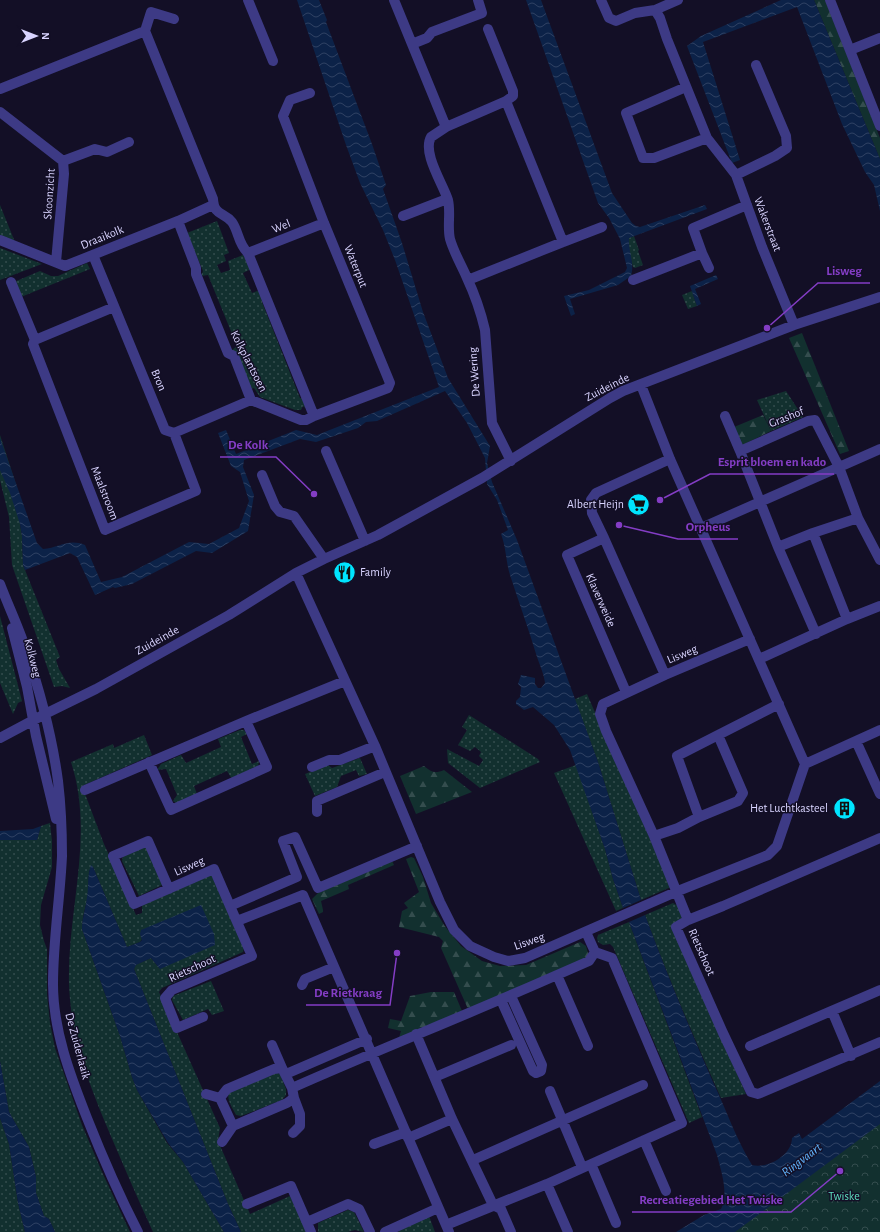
<svg xmlns="http://www.w3.org/2000/svg" width="880" height="1232" font-family="'Alegreya Sans',sans-serif">
<style>
.grass{fill:url(#grass-dots)}
.forest{fill:url(#forest-firs)}
.park{fill:url(#park-crowns)}
.water{fill:url(#water-waves)}
.lines{fill:none;stroke-linecap:round;stroke-linejoin:round}
.minor{stroke:#3d3a85;stroke-width:10}
.labels{text-anchor:middle;stroke-width:3;stroke-linejoin:round;paint-order:stroke}
.street-label{font-size:12px;fill:#d9d4ff;stroke:#130f26}
.poi-label{font-size:12px;fill:#d9d4ff;stroke:#130f26;text-anchor:end}
.park-label{font-size:12px;fill:#5fe0c0;stroke:#130f26}
.water-label{font-size:13px;font-style:italic;fill:#62b6ff;stroke:#130f26}
.leader{fill:none;stroke:#843dc5;stroke-width:1.5}
.callout-dot{fill:#843dc5;stroke:#130f26;stroke-width:1.5}
.callout-label{font-size:13px;text-anchor:middle;font-weight:bold;fill:#843dc5;stroke:#130f26;stroke-width:3;stroke-linejoin:round;paint-order:stroke}
</style>
<defs>
<pattern id="grass-dots" width="8" height="8" patternUnits="userSpaceOnUse"><rect width="8" height="8" fill="#12302f"/><path d="M2 2h.1M6 6h.1" fill="none" stroke="#344d4e" stroke-width="1.8" stroke-linecap="round"/></pattern>
<pattern id="forest-firs" width="22" height="20" patternUnits="userSpaceOnUse"><rect width="22" height="20" fill="#12302f"/><path d="M5 1l3.5 6h-7zM16 11l3.5 6h-7z" fill="#344d4e"/></pattern>
<pattern id="park-crowns" width="20" height="18" patternUnits="userSpaceOnUse"><rect width="20" height="18" fill="#12302f"/><path d="M2 6a3 3 0 1 1 6 0M12 15a3 3 0 1 1 6 0" fill="none" stroke="#344d4e"/></pattern>
<pattern id="water-waves" width="16" height="10" patternUnits="userSpaceOnUse"><rect width="16" height="10" fill="#0c2248"/><path d="M0 5q4-4 8 0t8 0" fill="none" stroke="#2f4163"/></pattern>
</defs>
<rect width="100%" height="100%" fill="#130f26"/>
<path class="grass" d="M0,205L15,242L0,235Z
M217,221L229,253L224,255L226,261L217,265L221,273L230,270L228,261L243,255L248,263L251,269L243,273L252,293L260,290L263,299L262,302L300,398L304,399L305,408L303,406L301,410H295L260,397L254,388L252,389L232,350L237,346L208,275L201,276L203,271L187,233Z
M634,236L639,250L638,251L643,265L635,268L633,267L628,248V238Z
M0,248L42,264L0,280Z
M87,263L90,269L21,297L14,282L40,271L51,276H58Z
M692,291L697,306L688,309L682,295Z
M786,391L803,417L771,431L757,400Z
M0,435L25,512L20,524L22,536L23,565L60,657L56,660L59,669L70,688L62,686L54,687L12,565L9,517L0,480Z
M0,616L22,701L18,703L13,714L0,683Z
M587,694L671,887L641,900L598,762L575,700V699Z
M469,715L538,759L540,762L480,788L448,763L447,749L479,766L483,760L479,756L481,752L475,747L470,751L458,745L467,730L462,727Z
M240,730H244L247,734L241,737L252,764L259,761L258,767L232,779L227,771L194,786L197,794L176,803L173,801L177,795L166,769L157,770L161,764L181,755L186,763L221,747L218,739Z
M144,735L152,755L82,786L104,844L136,915L142,913V905L208,875L212,876L244,947L243,952L162,988L159,992L220,1128L218,1141L250,1214L290,1196L307,1232H241L228,1204L134,969L135,965L151,958L160,969L140,934L142,939L140,942L127,947L93,867L89,871L88,896L83,917L82,929L120,1036L132,1077L137,1090L167,1143L183,1162L224,1232H153C139,1202 126,1171 113,1141C91,1090 71,1040 69,984C67,909 95,836 71,762L113,744L114,748Z
M360,758L367,774L359,776L356,770L341,776L337,787L315,796L305,774L328,765L332,768Z
M576,765L605,849L613,879L623,908L616,911L554,773Z
M50,823L52,841V867L41,905L40,925L44,941L47,949V994L50,1023L55,1048L82,1125L102,1172L130,1232H55L49,1219L44,1216L36,1193V1177L29,1147L9,1112L0,1061V840H37L41,826Z
M147,845L164,884L139,896L122,861L123,856Z
M673,903L678,906L682,917L680,922L672,928L746,1094L721,1098C694,1038 668,977 645,915Z
M629,922L702,1117L689,1123L613,947L610,944L603,945L598,942L597,938L598,935Z
M211,981L224,1011L212,1015L208,1009L183,1020L172,1000L173,996Z
M275,1072L280,1074L286,1089V1095L282,1100L241,1116L236,1115C232,1107 225,1098 230,1090Z
M0,1118L9,1144L18,1203L25,1232H0Z
M348,1210L354,1212L364,1232L355,1230L348,1232H318V1223Z
M429,1216L435,1232H399L398,1230Z"/>
<path class="forest" d="M814,0H825L880,138V159Z
M802,333L849,451L840,454L789,338Z
M763,415L771,431L742,445L734,427Z
M424,766C431,772 435,774 444,770L472,792L416,814L400,776Z
M411,857L414,858L423,877L431,903L444,925L461,946L482,961L500,966L526,965L580,942L586,946L589,957L468,1009L441,948L443,941L439,937L399,927L402,911L408,908L404,903L419,892L406,859Z
M392,861L394,865L348,885L349,889L321,901L323,910V912L319,914L312,899L318,893Z
M431,992H454L462,1011L399,1038L401,1031L388,1028L390,1019L401,1021L410,996Z"/>
<path class="park" d="M880,1110V1232H719Z"/>
<path class="water" d="M297,0H319L327,20L326,22L372,144L386,185L383,189L402,243L423,312L448,378L490,446L487,463L492,482L517,540L598,762L641,900L623,908L613,879L605,849L570,750L554,725L533,707L524,710L516,704V701L520,697L521,687L518,684L521,675L535,678V684L538,688H541L545,683C544,674 540,666 537,657C529,630 519,603 510,575C506,562 506,547 501,534L508,530L497,500L487,484L485,458L467,423L445,391L377,421L366,422L358,428L316,442L300,439L244,460L243,467L254,495L248,531L212,553L196,551L132,584L115,588L113,587L95,595L77,557L70,553L25,570L23,565L22,536L20,524L10,493L0,470V438L37,543L43,549C59,548 68,538 85,545L101,582L122,577L189,542L209,544L239,528L249,501L240,472L231,466L218,433L226,430L236,454L296,430L317,435L439,387L395,260L383,230L360,183L346,145Z
M526,0H541L612,193L632,223L636,226L640,227L705,205L707,209L629,238C628,251 635,263 631,276L618,285L570,299L575,314L571,316L564,296L589,290L625,272L627,268L620,239L609,218L598,203Z
M781,0H814L880,159V211L874,185L865,172L842,124L797,7L703,42L740,160L732,163L687,46L701,36Z
M716,275L718,279L695,289L701,304L697,306L690,286Z
M41,826L37,840H0V831L33,829Z
M91,865L93,867L127,947L140,942L142,940L140,934L141,930L201,905L214,934L215,945L160,969L151,958L136,965L134,969L228,1204L241,1232H224L183,1162L168,1143L137,1090L132,1077L120,1036L82,929C82,918 86,908 87,897C89,886 87,876 91,865Z
M645,915C666,972 689,1027 713,1082C726,1109 736,1139 752,1165C768,1169 792,1155 792,1138L799,1133L802,1139L880,1081V1124L735,1232H676L704,1215L721,1209C729,1193 721,1171 717,1155L629,922Z
M0,1061L9,1112L29,1147L36,1177V1193L44,1216L49,1219L55,1232H25L18,1203L9,1144L0,1118Z"/>
<g class="lines">
<path class="minor" d="M248,0L273,61
M394,0L446,127L431,137C422,153 443,184 448,200C451,213 447,226 450,239C454,253 462,266 467,278C475,295 481,313 485,330L492,423L511,461
M601,0L609,18L616,21L635,13L655,10L678,0
M830,0L880,126
M655,10L660,18L667,39L707,138L736,175L762,247L794,325
M174,19L151,12L145,31L213,199C214,216 224,212 232,222C239,232 238,244 248,253L314,416L306,420H301L251,400L234,356L228,353L196,274V268L178,221
M488,29L513,91V96L506,101
M412,44L427,38L432,32L482,13L478,0
M850,50L880,38
M686,87L626,113L643,158H654L707,138
M0,89L145,31
M310,93L290,100L283,116L324,223L390,383L388,388L314,416
M0,112L63,161L64,174L56,262
M446,127L506,101L563,242
M63,161L95,149L107,152L129,142
M736,175L775,156L787,148L786,136L756,65
M403,216L447,199
M0,240L65,266L178,221L213,205
M248,253L324,223
M702,253L709,268
M93,255L165,430L174,433L251,400
M468,280L563,242L602,227
M633,280L702,253L693,228L747,205
M11,282L35,340L33,344L105,530L196,491L174,433
M35,340L114,307
M725,416L740,451L778,547L816,634
M326,451L365,541
M740,451L808,421L815,420L839,467L858,518L880,560
M262,475L275,506L280,512L294,516L324,559
M701,528L880,449
M604,538L592,513L591,500L596,493L670,459
M778,547L813,533
M296,573L375,746L440,902L454,930L470,946L494,957L508,961L525,958L678,891L768,855L777,846L805,764L670,459L641,385
M0,584C8,605 18,626 25,647C40,691 52,736 58,781C61,806 62,831 62,856C60,899 53,941 53,984C53,1030 70,1075 87,1118C102,1156 119,1195 138,1232
M847,619L813,533L858,518
M12,628L27,687L36,736L56,819
M759,659L847,619L880,606
M626,692L567,555L604,538L665,675
M0,738L45,714L96,689L229,615L296,573L324,559L378,535L482,478L610,398L623,391L794,325L880,297
M856,741L880,794
M149,762L171,810L267,767L246,721
M805,764L880,730
M312,767L329,760H340L375,746
M85,790L246,721L345,681
M317,812V801L385,772
M699,817L677,756L779,704
M654,836L678,828L699,817L738,801L743,793L718,735
M880,838L723,906L688,920L676,927L723,1033L751,1092L758,1094L880,1042
M169,889L148,841L113,856L134,904L214,869L230,906L297,877L283,841L295,837L318,888L417,846
M688,920L654,836L606,731L600,714L603,704L665,675L750,639
M237,921L303,895L449,1232
M557,975L589,961L595,952
M302,985L305,979L334,967
M501,1000L533,1071L536,1073L541,1071L542,1065L511,996
M832,1011L851,1056
M203,1017L177,1028L165,998L172,990L252,956L230,906
M416,1034L452,1119L493,1205L501,1209L511,1232
M272,1045L282,1068
M750,1046L880,990
M286,1074L367,1039
M435,1077L511,1045
M292,1088C380,1049 469,1014 557,975L588,1046
M550,1091L582,1167
M206,1094L220,1098L233,1126
M220,1098L227,1089L274,1069L282,1068L292,1088L294,1098L287,1103L233,1126L222,1142
M293,1133L300,1126V1114L294,1098
M408,1138L452,1119
M644,1140L666,1191
M374,1144L406,1132
M473,1160L643,1085
M591,1164L616,1223
M547,1184L568,1232
M247,1204L291,1186L311,1232
M307,1222L348,1204L359,1209L370,1232
M446,1225L547,1184L682,1123L612,958L595,952L586,932
M385,1232L438,1208"/>
</g>
<defs>
<symbol id="supermarket-disc" viewBox="-11 -11 22 22"><circle r="9.5" fill="#00e5ff" stroke="#130f26"/><path d="M-6-5.5h2.5l.6 2H6L4.5 2H-2.5L-4.4-4H-6ZM-1.5 3.2a1.3 1.3 0 1 0 .1 0ZM3 3.2a1.3 1.3 0 1 0 .1 0Z" fill="#111"/></symbol>
<symbol id="restaurant-disc" viewBox="-11 -11 22 22"><circle r="9.5" fill="#00e5ff" stroke="#130f26"/><path d="M-5-6h1v4h1v-4h1v4h1v-4h1v5L-1.5 .5V6h-2V.5L-5-1ZM5-6V6H3V1.5H1.5Q1.5-4 5-6Z" fill="#111"/></symbol>
<symbol id="building-disc" viewBox="-11 -11 22 22"><circle r="9.5" fill="#00e5ff" stroke="#130f26"/><path d="M-4-6H4V6H1V3H-1V6H-4ZM-2.5-4.3h1.7v1.8h-1.7ZM.8-4.3h1.7v1.8H.8ZM-2.5-1h1.7V.8h-1.7ZM.8-1h1.7V.8H.8Z" fill="#111"/></symbol>
</defs>
<g fill-rule="evenodd">
<use href="#supermarket-disc" x="626" y="492" width="25" height="25"/>
<use href="#restaurant-disc" x="332" y="560" width="25" height="25"/>
<use href="#building-disc" x="832" y="796" width="25" height="25"/>
</g>
<g class="labels">
<g class="street-label">
<text transform="translate(49 194) rotate(-86)" y="4">Skoonzicht</text>
<text transform="translate(768 224) rotate(69)" y="4">Wakerstraat</text>
<text transform="translate(281 226) rotate(-22)" y="4">Wel</text>
<text transform="translate(102 237) rotate(-22)" y="4">Draaikolk</text>
<text transform="translate(356 266) rotate(68)" y="4">Waterput</text>
<text transform="translate(249 361) rotate(63)" y="4">Kolkplantsoen</text>
<text transform="translate(474 372) rotate(-94)" y="4">De Wering</text>
<text transform="translate(159 380) rotate(67)" y="4">Bron</text>
<text transform="translate(607 387) rotate(-27)" y="4">Zuideinde</text>
<text transform="translate(786 417) rotate(-22)" y="4">Grashof</text>
<text transform="translate(105 493) rotate(68)" y="4">Maalstroom</text>
<text transform="translate(601 600) rotate(66)" y="4">Klaverweide</text>
<text transform="translate(157 640) rotate(-29)" y="4">Zuideinde</text>
<text transform="translate(682 654) rotate(-23)" y="4">Lisweg</text>
<text transform="translate(33 658) rotate(76)" y="4">Kolkweg</text>
<text transform="translate(189 866) rotate(-24)" y="4">Lisweg</text>
<text transform="translate(529 941) rotate(-19)" y="4">Lisweg</text>
<text transform="translate(702 952) rotate(66)" y="4">Rietschoot</text>
<text transform="translate(192 968) rotate(-25)" y="4">Rietschoot</text>
<text transform="translate(78 1046) rotate(75)" y="4">De Zuiderlaaik</text>
</g>
<g class="poi-label">
<text x="624" y="508">Albert Heijn</text>
<text x="360" y="576" text-anchor="start">Family</text>
<text x="828" y="812">Het Luchtkasteel</text>
</g>
<g class="park-label">
<text x="844" y="1200">Twiske</text>
</g>
<g class="water-label">
<text transform="translate(801 1159) rotate(-37)" y="5">Ringvaart</text>
</g>
</g>
<path class="leader" d="M767 328L818 283H870M314 494L276 457H220M660 500L710 474H834M619 525L678 539H738M397 953L390 1005H306M840 1171L791 1212H632"/>
<g class="callout-dot">
<circle cx="767" cy="328" r="4"/>
<circle cx="314" cy="494" r="4"/>
<circle cx="660" cy="500" r="4"/>
<circle cx="619" cy="525" r="4"/>
<circle cx="397" cy="953" r="4"/>
<circle cx="840" cy="1171" r="4"/>
</g>
<g class="callout-label">
<text x="844" y="275">Lisweg</text>
<text x="248" y="449">De Kolk</text>
<text x="772" y="466">Esprit bloem en kado</text>
<text x="708" y="531">Orpheus</text>
<text x="348" y="997">De Rietkraag</text>
<text x="711" y="1204">Recreatiegebied Het Twiske</text>
</g>
<g transform="translate(36 36) rotate(90)" stroke="#130f26" stroke-width="3" paint-order="stroke">
<path d="M0-3L7 15L0 10L-7 15Z" fill="#d9d4ff"/>
<text y="-6" font-size="11" font-weight="bold" text-anchor="middle" fill="#d9d4ff">N</text>
</g>
</svg>
